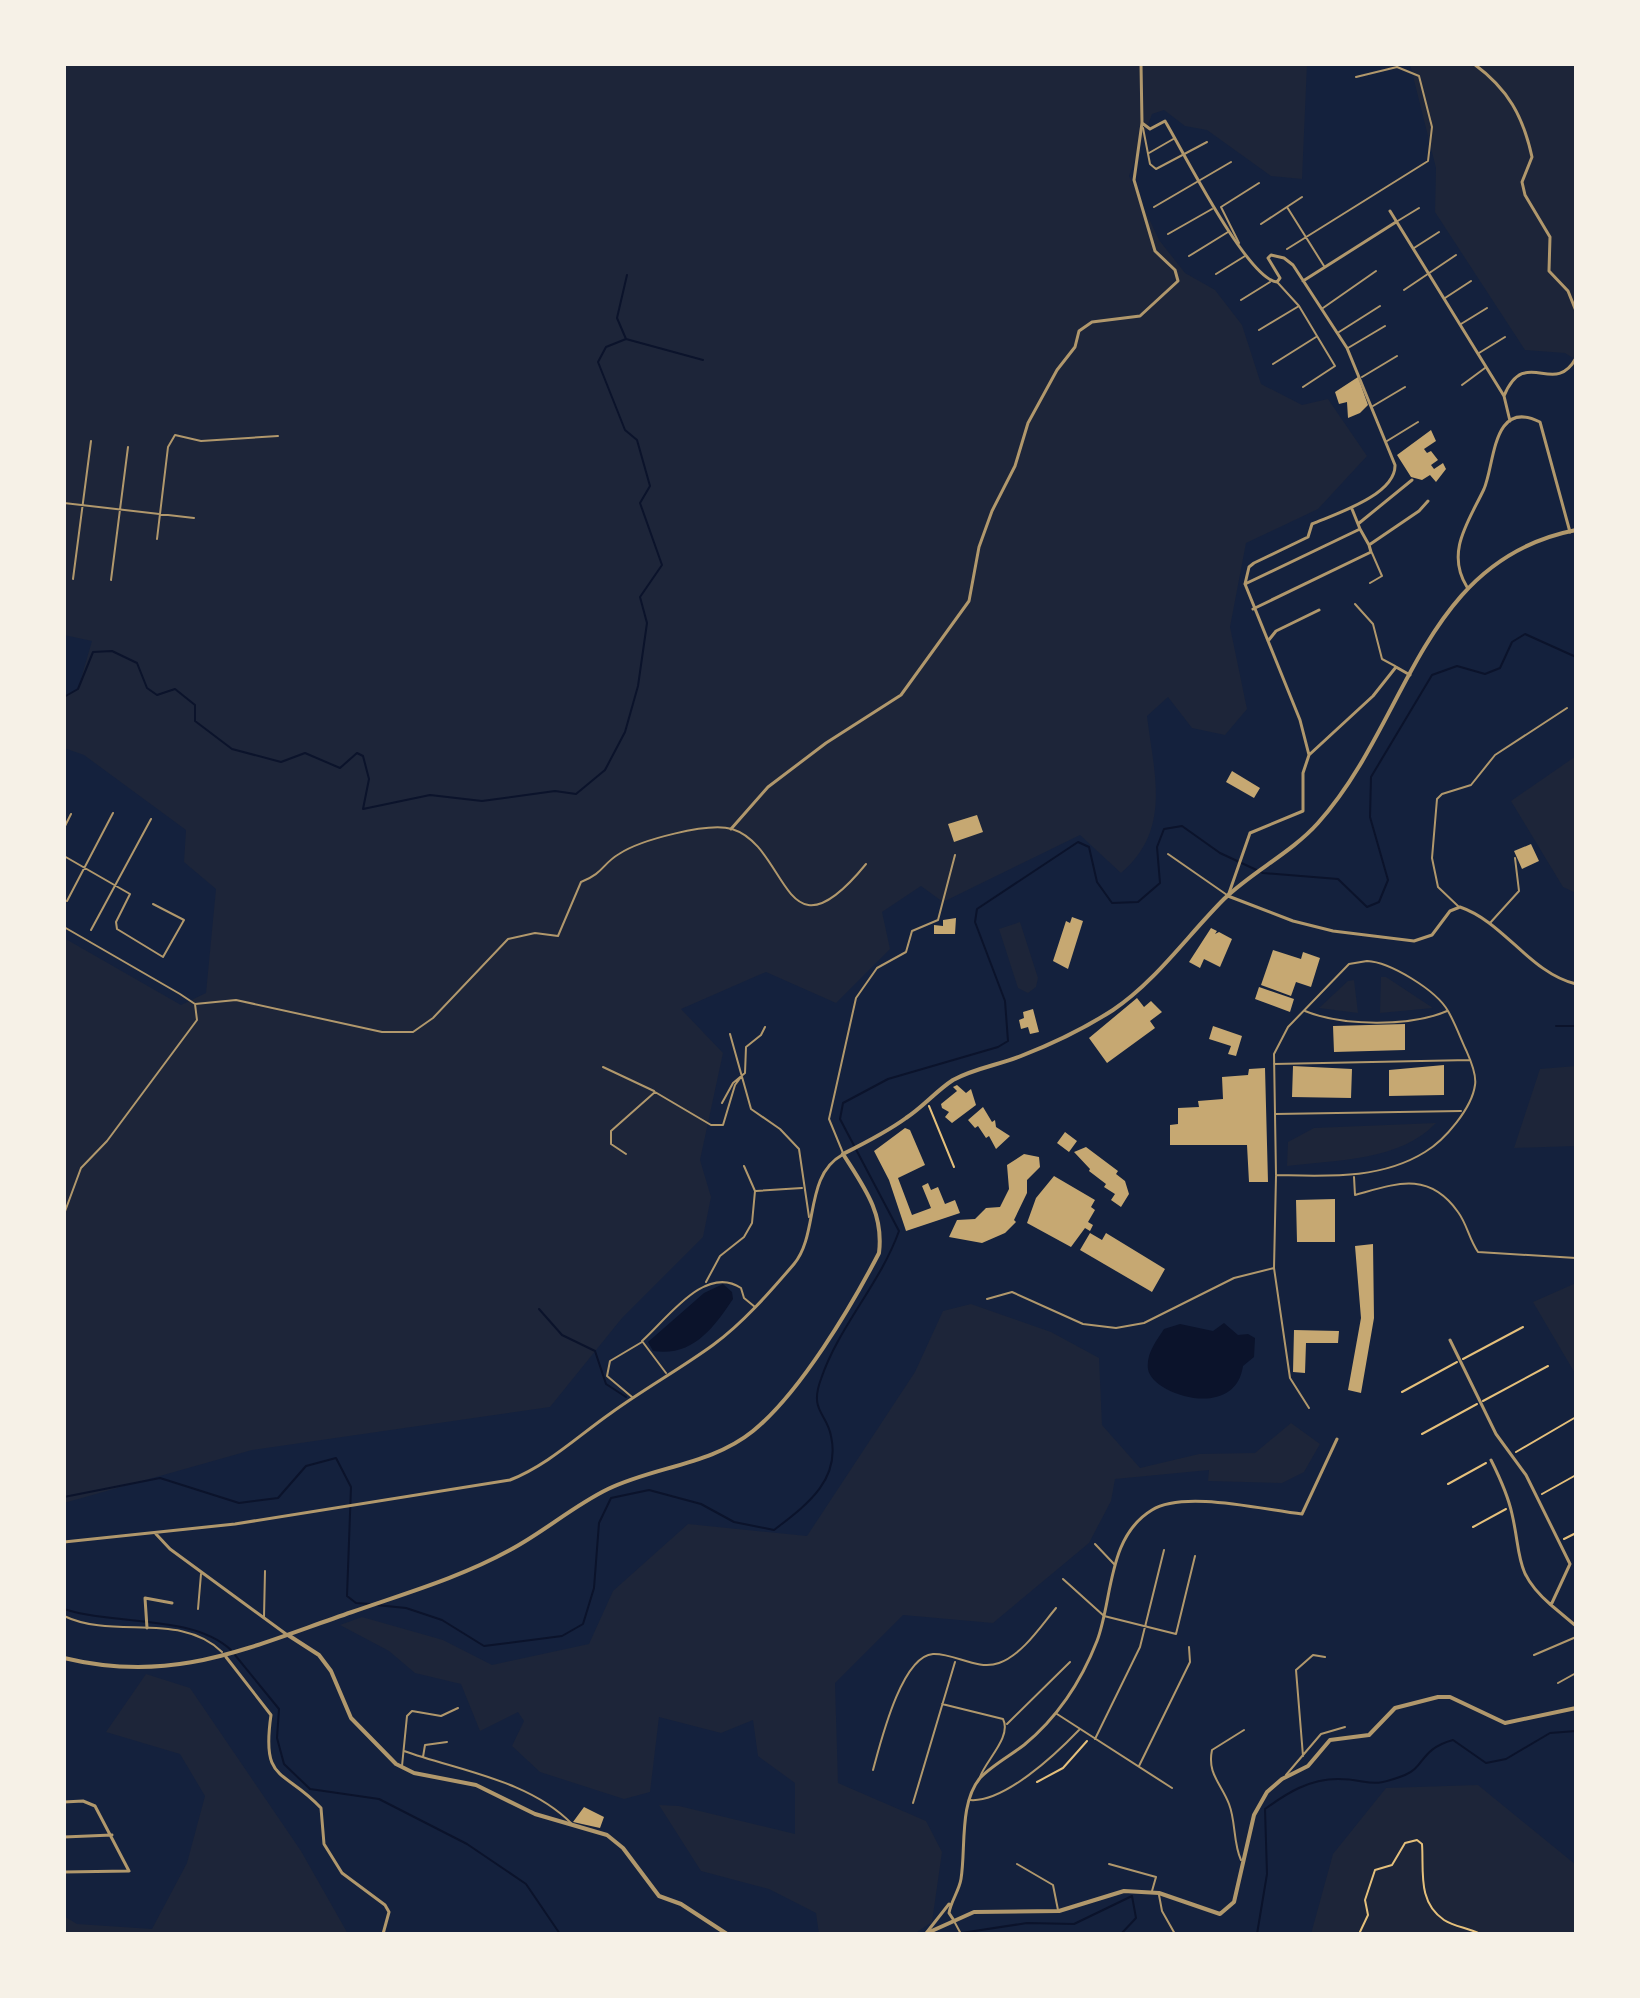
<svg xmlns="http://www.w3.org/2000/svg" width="1640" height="1998" font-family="Mulish,sans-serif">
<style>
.green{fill:#1d2539}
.water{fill:#0b132b}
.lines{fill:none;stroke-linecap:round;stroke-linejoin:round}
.stream{stroke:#0b132b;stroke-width:2}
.building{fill:#c6a872}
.path{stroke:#e5c07b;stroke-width:2}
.service{stroke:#b1986c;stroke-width:2}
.minor{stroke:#b1986c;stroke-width:3}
.tertiary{stroke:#b1986c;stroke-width:4}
</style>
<rect width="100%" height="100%" fill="#14213d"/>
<path class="green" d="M64,64H1307L1302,179L1271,176L1207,130L1185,126L1164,110L1152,114L1129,176L1159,240L1185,273L1215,290L1242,325L1261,384L1302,405L1328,399L1367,456L1318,509L1246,543L1230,627L1247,709L1225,735L1192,728L1168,697L1147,716C1154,774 1172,830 1121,873L1080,835L943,902L921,886L882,912L890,949L836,1003L766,972L681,1009L723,1053L700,1160L711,1197L703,1237L622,1318L550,1407L252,1450L64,1503V938L181,1005L206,993L216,889L184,862L186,830L84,755L64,748V697L78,689L92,641L64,635Z
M1410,64H1576V360L1565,353L1525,350L1435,212L1436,168Z
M1576,756V893L1563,887L1511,801Z
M1020,922L1038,978L1036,987L1028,993L1018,988L999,929Z
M1381,977H1386L1433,1008L1380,1013Z
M1354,980L1358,1013L1319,1008L1348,981Z
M1576,1066V1146L1514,1148L1540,1069Z
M1436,1123C1400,1161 1337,1160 1287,1166L1288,1142L1314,1128Z
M1576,1283V1375L1533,1302Z
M971,1304L1051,1332L1099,1358L1102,1425L1140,1468L1199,1454L1255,1453L1291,1423L1320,1444L1304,1472L1282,1483L1208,1481L1209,1470L1115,1479L1111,1501L1089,1543L993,1623L903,1615L835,1683L838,1783L926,1821L942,1852L932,1922L914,1934H819L816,1913L769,1889L701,1871L659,1805L679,1806L795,1834V1783L758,1756L753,1720L721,1733L659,1717L650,1792L624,1799L540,1772L512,1746L524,1721L518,1712L480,1731L461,1684L415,1673L389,1651L340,1625L362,1617L443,1640L492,1665L589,1644L613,1591L688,1524L807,1536L915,1372L943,1311Z
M146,1674L190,1688L301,1851L348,1934H64V1916L77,1924L152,1929L187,1863L205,1796L180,1754L106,1732Z
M1478,1785L1576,1865V1934H1311L1333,1854L1386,1788Z"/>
<path class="water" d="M723,1284L732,1292L733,1299C713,1329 692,1357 653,1351L648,1342L704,1293Z
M1224,1323L1238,1335L1248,1334L1255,1338L1254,1357L1243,1366C1235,1422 1151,1394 1148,1369C1146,1354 1156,1341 1164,1329L1180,1324L1213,1331Z"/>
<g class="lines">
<path class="stream" d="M626,339L617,318L627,275
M64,697L78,689L93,652L112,651L137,663L147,688L157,695L175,689L195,705V721L232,749L281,762L305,753L340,768L357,753L363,756L369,779L363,809L430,795L482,801L555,791L576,794L605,770L625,732L638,686L647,623L640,597L662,565L640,503L650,486L637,440L625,430L598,362L606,347L626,339L703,360
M1556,1026H1576
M539,1309L562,1335L595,1351L606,1384L626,1397
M64,1497L160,1478L239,1503L278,1498L306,1466L336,1458L351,1487L347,1596L356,1603L370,1604
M376,1605L406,1608L442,1620L484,1646L562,1636L583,1624L594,1588L599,1523L611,1498L649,1490L701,1504L734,1522L774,1530C805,1506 841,1481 831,1436C827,1413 809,1411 821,1379C839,1326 880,1284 899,1231L840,1119L843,1103L888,1079L998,1047L1008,1041L1005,1001L975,922L977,909L1078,842L1089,847L1097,882L1112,903L1138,902L1160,883L1157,847L1164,829L1182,826L1220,853L1263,873L1338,879L1367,907L1379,902L1388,880L1370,817L1371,777L1432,675L1457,666L1485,674L1500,668L1512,642L1525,634L1576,657
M64,1609C116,1626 192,1614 231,1650
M235,1655L279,1709L277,1738L284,1764L310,1789L379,1799L467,1844L526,1884L560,1934
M955,1934L1027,1923L1074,1924L1132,1896L1136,1918L1121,1934
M1257,1934L1267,1874L1265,1809C1287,1793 1309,1779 1338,1779C1371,1779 1367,1790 1405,1775C1425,1767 1420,1749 1453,1740L1486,1763L1506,1759L1550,1733L1576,1731"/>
</g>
<path class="building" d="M1358,377L1368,405L1360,413L1348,418L1347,402L1339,404L1335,392Z
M1431,430L1436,441L1424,449L1427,453L1431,451L1438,460L1431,465L1434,469L1443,463L1446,469L1436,482L1430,475L1422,480L1411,477L1397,455Z
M1232,771L1260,788L1254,798L1226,782Z
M977,815L983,832L954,842L948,824Z
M1531,844L1539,861L1522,869L1514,851Z
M1072,917L1083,921L1068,969L1053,961L1066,921L1070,923Z
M956,918L955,934H934V925L943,926V920Z
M1211,928L1217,931L1215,934L1219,932L1232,939L1220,967L1204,959L1200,968L1189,962Z
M1273,950L1301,959L1303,952L1320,958L1311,987L1296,982L1291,996L1261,985Z
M1259,987L1294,999L1290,1012L1255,999Z
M1137,998L1144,1007L1151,1001L1162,1012L1150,1021L1155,1028L1107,1063L1089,1038Z
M1033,1009L1039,1032L1030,1034L1028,1027L1021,1029L1019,1020L1024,1018L1023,1012Z
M1405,1024V1050L1334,1052L1333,1026Z
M1213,1026L1242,1036L1236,1056L1228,1054L1231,1046L1209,1039Z
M1444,1065V1095L1389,1096V1070Z
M1293,1066L1352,1069L1351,1098L1292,1097Z
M1265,1068L1268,1182H1249L1247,1145H1170V1125L1178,1124V1108L1199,1107L1198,1101L1223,1099L1222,1077L1248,1075L1249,1069Z
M957,1085L966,1093L971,1089L976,1105L952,1123L945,1117L949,1112L942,1108L941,1104L957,1091L953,1087Z
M983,1107L992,1122L995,1120L996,1127L1010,1136L996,1149L989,1136L986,1138L978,1126L975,1128L968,1120Z
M905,1128L910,1130L925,1165L898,1178L912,1215L931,1208L922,1186L928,1183L931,1190L938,1187L945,1204L955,1200L960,1213L906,1231L889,1180L874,1151Z
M1065,1132L1077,1141L1069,1152L1057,1143Z
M1086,1147L1118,1171L1116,1174L1125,1181L1129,1194L1121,1207L1111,1200L1115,1194L1104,1187L1106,1184L1089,1171L1090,1169L1074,1152Z
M1024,1154L1039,1157L1040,1167L1027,1180V1193L1014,1220L1016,1222L1005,1233L982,1243L949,1237L957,1220L975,1219L986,1208L1000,1207L1009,1189L1007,1165Z
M1054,1176L1095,1200L1091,1207L1095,1210L1088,1222L1093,1225L1090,1231L1085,1228L1071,1247L1027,1223L1036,1198Z
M1335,1199V1242H1297L1296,1200Z
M1090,1233L1102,1240L1106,1233L1165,1269L1152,1292L1080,1250Z
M1373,1244L1374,1318L1361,1393L1348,1390L1361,1318L1355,1246Z
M1294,1330L1339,1331L1338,1343H1306L1305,1373L1293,1372Z
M584,1807L604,1817L600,1828L573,1822Z"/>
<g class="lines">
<path class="path" d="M929,1106L954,1167
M1463,1359L1523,1327
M1402,1392L1457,1362
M1483,1401L1548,1366
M1422,1434L1477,1404
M1516,1452L1576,1417
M1448,1484L1486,1463
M1542,1494L1576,1475
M1473,1527L1506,1509
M1564,1539L1576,1533
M1037,1782L1063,1768L1087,1741
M1359,1934L1368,1915L1365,1900L1375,1870L1392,1865L1405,1843L1417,1840L1422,1844C1424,1870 1417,1902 1444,1920C1455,1927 1469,1928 1480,1934"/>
<path class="service" d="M1143,128L1150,164L1156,169L1207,142
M1149,153L1175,138
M1154,207L1231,162
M1287,207L1324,266
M1396,222L1419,208
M1261,224L1302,197
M1168,234L1212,209
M1239,243L1221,207L1259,183
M1414,248L1439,232
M1287,249L1428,161L1432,127L1419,76L1397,67L1356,77
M1189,256L1228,232
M1216,274L1245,256
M1278,283L1299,306L1335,366L1303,387
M1404,290L1456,255
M1445,298L1471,281
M1241,300L1270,282
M1323,308L1376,271
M1461,324L1487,308
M1259,330L1299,306
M1339,332L1380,306
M1348,348L1385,326
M1479,353L1505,337
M1273,364L1316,337
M1362,377L1397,356
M1462,385L1485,368
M1373,406L1405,387
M1387,441L1418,422
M64,503L194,518
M157,539L168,447L175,435L201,441L278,436
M73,579L91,441
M111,580L128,447
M1370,583L1382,576L1372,553
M1355,604L1373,624L1382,659L1395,666
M64,828L71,814
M1168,854L1227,895
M64,856L130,894L116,922L117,929L163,957L184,920L153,904
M67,901L113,813
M1459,907L1438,887L1432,858L1437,799L1442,794L1471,785L1495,755L1567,708
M1490,923L1519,891L1515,858
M64,927L180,994L195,1004L197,1020L107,1141L81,1168L64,1214
M91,930L151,819
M1367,961C1390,962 1436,990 1448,1011C1455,1023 1460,1037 1466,1050C1470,1059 1477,1074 1475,1085C1472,1108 1445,1140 1425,1152C1380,1180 1326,1176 1276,1175L1274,1054L1288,1027L1349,964Z
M195,1004L236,1000L382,1032H413L433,1018L508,939L535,933L558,936L581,882C604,873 602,864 619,854C640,840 708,822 732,829C790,847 782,967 866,864
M1305,1011C1341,1026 1411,1027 1447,1011
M730,1034L751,1109L780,1129L799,1149L809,1217
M1274,1064L1470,1060
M603,1067L654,1091
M722,1103L733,1083L745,1073L746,1047L761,1035L765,1027
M1275,1114L1461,1111
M843,1153L829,1119L856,998L877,968L906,952L912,931L938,920L955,855
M626,1154L611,1144V1131L655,1092L711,1125H723L735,1085L741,1077
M1276,1176L1274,1268L1290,1378L1309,1408
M1354,1177L1355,1195C1395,1184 1428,1170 1458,1212C1467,1224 1469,1239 1478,1252L1576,1258
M756,1191L802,1188
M706,1282L720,1256L744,1237L752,1223L755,1191L744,1166
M987,1299L1012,1292L1083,1324L1116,1328L1144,1323L1234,1278L1274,1268
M666,1373L642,1341C667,1319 705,1264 741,1288L744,1298L755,1307
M632,1397L607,1376L610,1361L642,1342
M1095,1544L1114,1564
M1063,1579L1104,1616L1176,1634L1195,1556
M198,1609L201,1574
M64,1616C114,1640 181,1611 222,1652
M264,1617L265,1571
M1534,1655L1576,1637
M1558,1683L1576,1673
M942,1704L1003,1719C1012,1737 986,1760 980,1777
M1057,1714L1172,1788
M1007,1724L1070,1662
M1095,1739L1140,1647L1164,1550
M404,1751C460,1771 529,1780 572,1824
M1303,1756L1296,1670L1313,1655L1325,1657
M423,1757L425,1745L447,1742
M402,1766L407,1716L412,1711L441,1716L458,1708
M1139,1766L1190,1662L1189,1647
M873,1770C880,1745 901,1656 933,1654C955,1653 977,1671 999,1663C1022,1655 1041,1626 1056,1608
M1286,1775L1321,1734L1345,1727
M970,1800C1004,1803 1056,1754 1079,1730
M913,1803L955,1662
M1241,1860C1233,1843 1236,1822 1229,1804C1221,1783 1207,1774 1212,1750L1244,1730
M1017,1864L1053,1885L1058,1910
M1109,1864L1156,1877L1152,1891
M1159,1895L1162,1911L1175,1934
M954,1921L961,1934"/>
<path class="minor" d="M1474,64C1508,89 1523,116 1532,157L1522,182L1525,195L1550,237L1549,271L1568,291L1576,311
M1142,123L1150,129L1165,121C1183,151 1247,279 1277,282L1280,278L1268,258L1271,255L1284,258L1293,265L1347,348L1395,465C1396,495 1335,514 1312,524L1308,537L1254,563L1249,567L1245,584L1300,720L1309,755
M1390,211L1504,396L1510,421
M1303,281L1396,222
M1504,396C1525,345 1554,398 1576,358
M1352,509L1358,524
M1360,529L1369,545
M1245,584L1360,529L1358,524L1412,480
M1467,587C1445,552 1469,521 1484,489C1495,464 1492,398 1540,422L1570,532
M1253,609L1371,552L1369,545L1419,511L1428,501
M1268,641L1276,631L1319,610
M1410,675L1396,667L1373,696L1309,755L1303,773V811L1250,833L1228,896L1293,921L1333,931L1414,941L1432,935L1450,911L1460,907C1504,922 1530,973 1576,984
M731,829L768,787L826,743L901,695L969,601L979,547L992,511L1015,466L1028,423L1057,370L1075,347L1079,331L1092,322L1140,316L1178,281L1175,270L1155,251L1134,180L1142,123L1141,64
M1450,1340L1496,1434L1526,1475L1570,1564L1551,1605L1576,1626
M1491,1460C1500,1478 1508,1495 1512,1514C1522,1557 1514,1573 1551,1605
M156,1534L170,1549L286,1634
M64,1542L235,1524L510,1480C548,1465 578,1436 611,1413C644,1389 680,1369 713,1345C743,1323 770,1292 794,1264C819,1234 804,1176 842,1155
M147,1628L145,1598L172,1603
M226,1657L271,1715C261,1784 284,1768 321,1808L324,1844L342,1873L385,1905L389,1912L383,1934
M64,1802L83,1801L95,1806L129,1871L64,1872
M64,1837L112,1835
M953,1919L949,1913C951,1901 959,1891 961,1879C966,1849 959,1803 980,1778C991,1766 1011,1755 1024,1745C1058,1717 1081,1682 1097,1641C1113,1599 1107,1537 1152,1510C1184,1490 1264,1510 1302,1514L1337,1439
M927,1932L949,1904"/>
<path class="tertiary" d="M288,1635L319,1655L331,1671L351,1718L396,1764L414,1773L476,1785L535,1814L607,1835L623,1848L659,1896L681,1904L727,1934
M64,1658C175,1685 249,1647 352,1612C406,1593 459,1578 510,1550C544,1532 573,1506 608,1489C656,1466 711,1465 753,1431C800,1393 851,1307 879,1253C884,1213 864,1187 843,1154C865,1143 887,1132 906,1118C923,1107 936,1091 953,1080C975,1068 999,1065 1021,1056C1052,1044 1085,1028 1113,1010C1156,981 1188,935 1224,899C1253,871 1291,853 1318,823C1409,722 1421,560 1576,530
M925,1934L974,1912L1059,1911L1124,1891L1159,1893L1220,1914L1234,1902L1254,1815L1267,1792L1282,1779L1308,1766L1330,1740L1369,1735L1395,1708L1438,1697H1450L1505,1723L1576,1708"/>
</g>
<rect width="1640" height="1998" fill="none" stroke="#f6f1e7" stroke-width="132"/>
</svg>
